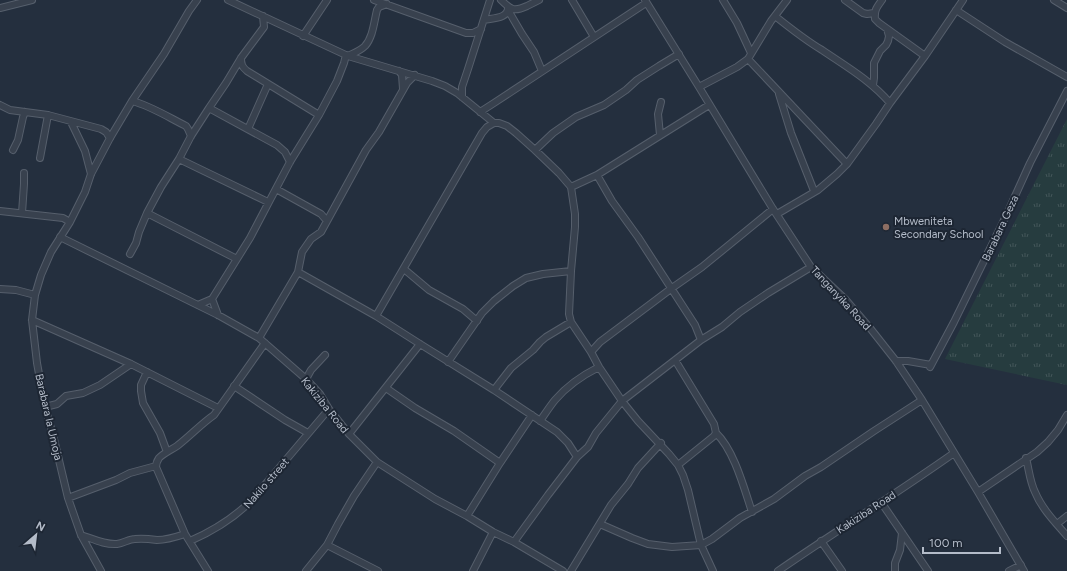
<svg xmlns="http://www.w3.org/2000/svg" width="1067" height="571" font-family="Figtree,sans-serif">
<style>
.grass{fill:url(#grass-tufts)}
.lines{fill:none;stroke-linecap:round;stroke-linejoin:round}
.minor-casing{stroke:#565f6c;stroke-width:8}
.minor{stroke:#38414e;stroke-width:6}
.education-dot{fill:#8d6e63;stroke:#1d2633;stroke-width:1.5}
.labels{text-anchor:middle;stroke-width:4;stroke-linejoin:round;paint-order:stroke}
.poi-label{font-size:11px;fill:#b4bcc9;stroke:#1d2633;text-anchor:start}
.street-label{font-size:11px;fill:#b4bcc9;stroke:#1d2633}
</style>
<defs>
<pattern id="grass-tufts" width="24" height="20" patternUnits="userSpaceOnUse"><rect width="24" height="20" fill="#263c3f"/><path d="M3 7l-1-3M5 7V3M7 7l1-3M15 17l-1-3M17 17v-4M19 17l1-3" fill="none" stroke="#435659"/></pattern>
</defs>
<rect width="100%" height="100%" fill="#242f3e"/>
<path class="grass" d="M1067,119V385L945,359Z"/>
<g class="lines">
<defs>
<path id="minor" d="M228,0L348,56L432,81L445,86L457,93L494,123
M374,0L466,33H473L481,29
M501,0C511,10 514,12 527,6C531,4 535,2 539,0
M572,0L594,37
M645,0L699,87L773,209L811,267L846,300L870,328L896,361L922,400L978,492L1024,571
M723,0L737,23L751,53
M845,0L863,13L867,14L874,13
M882,0C877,7 874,10 875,19L879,23L925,56
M1054,0L1067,8
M0,8L32,0
M508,10L522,34L534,52L542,71
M956,10L1005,42L1067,77
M775,16C790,28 805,40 822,50C847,67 870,80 890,103
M484,20C491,18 509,19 508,7
M303,36L327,0
M348,56C354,53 360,51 365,46C373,37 374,22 377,10L379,7L387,4
M241,58C241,64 242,67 247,71L319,115
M748,59L847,164
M399,71L402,75L403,89
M873,85L874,78V63L880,51L886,45L888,41L889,36L887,29
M699,87L737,67L748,59L771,21L787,0
M779,94L791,133L814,191
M462,97V87L468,69L490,0
M132,101C151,106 168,117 186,126L188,129L191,136
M0,105L10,110L25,112L48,115L101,129L106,132L110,138
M209,108L277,145L285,152L290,162
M480,112L494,103L646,3
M71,122L85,151L91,174
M248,129L268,84
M660,135L658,114L661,102
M13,150L18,140L23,117L25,112
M535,150L553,133L576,117L604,105L626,90L637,80L659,66L679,54
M40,158L48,115
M179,159L268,202
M597,175L612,201L638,237L695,325L701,340
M571,187L597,175L709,105
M276,189L321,214L327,221
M0,211L63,218L70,222
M22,213L24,184V173
M147,213L237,259
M777,214L818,190L837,174L847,164L876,124L890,103L925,56L963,0
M60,237L218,315L259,338L306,379L320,394L329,409L349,434L377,462L435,499L467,516L493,532L514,542L563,571
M130,254L136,243L139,232L147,213L161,187L179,159L191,136L209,108L226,83L241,58L264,27L263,16
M404,269L429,290L463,309L477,321
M298,272L376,316L420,344L494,390L557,432L568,443L577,457
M0,289L16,290L35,295
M212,299L218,315
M198,305L212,299L250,238L290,162L319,115L337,81L344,63L346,55
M376,316L482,133L487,127L494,123H499L507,126L516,133L535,150L559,173L571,187L575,214V227L571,271L569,314L571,322L591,352L599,367L622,401L638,421L669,454L678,465L683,475L688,490L701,545L713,571
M32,320L131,364L218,408
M259,338L298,272L302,252L311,239L321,232L366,150L379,132L407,83L415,75
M591,352L600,342L672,288L702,267L773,209
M675,360L714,424L716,433L714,436L678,465
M896,361H908L931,365
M448,362L482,313L494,301L513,286L526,278L543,274L571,271
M930,367L954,322L1006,216L1030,163L1067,91
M147,372L141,385V391L143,403L160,433L167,452
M306,379L311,370L325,355
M234,386L285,420L308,433
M386,388L415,408L454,431L500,463
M494,390L511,368L533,350L540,342L546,337L571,322
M45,407L57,404L66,396L83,393L100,385L131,364
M540,421C545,414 550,406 555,400C567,386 583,375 599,367
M716,433C734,450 744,488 752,512
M349,434L420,344
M1026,458C1029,470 1030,482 1035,492C1042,509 1055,522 1067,536
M978,492L1037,452L1048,442L1058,430L1067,415
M68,498L116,480L130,473L156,466
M881,502L928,571
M467,516L500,463L532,415
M600,524L632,538L648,544L672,547L701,545L712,539L740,518L774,499L805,476L821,467L874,431L922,400
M1057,524L1067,516
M81,535C93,539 105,545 117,544C124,543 129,539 135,539C143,538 150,539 157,540C167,540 176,537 185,534
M190,541C213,531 234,518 252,500L329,409
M821,541L842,571
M514,542L548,495L577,457L588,447L596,433L622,401L701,340L722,327L740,312L768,293L811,267
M327,545L378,571
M101,571L81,535L68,498L53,435L45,407L37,363L32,320L35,295L41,275L51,252L70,222L85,192L91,174L110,138L132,101L164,54L189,11L197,0
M208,571L185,534L156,467C156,463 157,461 159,458C164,453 171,450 177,446C190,436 201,424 214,415L265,343
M306,571L327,545L338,524L354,496L377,462
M473,571L493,532
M571,571L611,505L628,484L638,468L661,443
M778,571C836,531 896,494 954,453
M895,571V563L900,550L902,533
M1009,571L1021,565"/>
</defs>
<use href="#minor" class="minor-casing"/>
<use href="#minor" class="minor"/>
</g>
<circle class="education-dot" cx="886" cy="227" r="4"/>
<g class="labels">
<g class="poi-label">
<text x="894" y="225">Mbweniteta<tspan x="894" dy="13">Secondary School</tspan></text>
</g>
<g class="street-label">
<text transform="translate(1000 228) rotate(-65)" y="4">Barabara Geza</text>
<text transform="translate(841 298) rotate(47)" y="4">Tanganyika Road</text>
<text transform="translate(325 405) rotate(51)" y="4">Kakiziba Road</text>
<text transform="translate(49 417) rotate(77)" y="4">Barabara la Umoja</text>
<text transform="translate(266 483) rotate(-49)" y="4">Nakilo street</text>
<text transform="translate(866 512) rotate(-33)" y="4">Kakiziba Road</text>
</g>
</g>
<g transform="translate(36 535) rotate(28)" stroke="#1d2633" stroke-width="3" paint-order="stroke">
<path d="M0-3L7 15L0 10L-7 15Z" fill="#b4bcc9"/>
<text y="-6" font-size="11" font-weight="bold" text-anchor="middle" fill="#b4bcc9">N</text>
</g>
<path d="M923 547v6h77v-6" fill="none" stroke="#b4bcc9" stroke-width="2"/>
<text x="929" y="547" font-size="12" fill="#b4bcc9" stroke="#1d2633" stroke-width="3" paint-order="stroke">100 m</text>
</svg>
